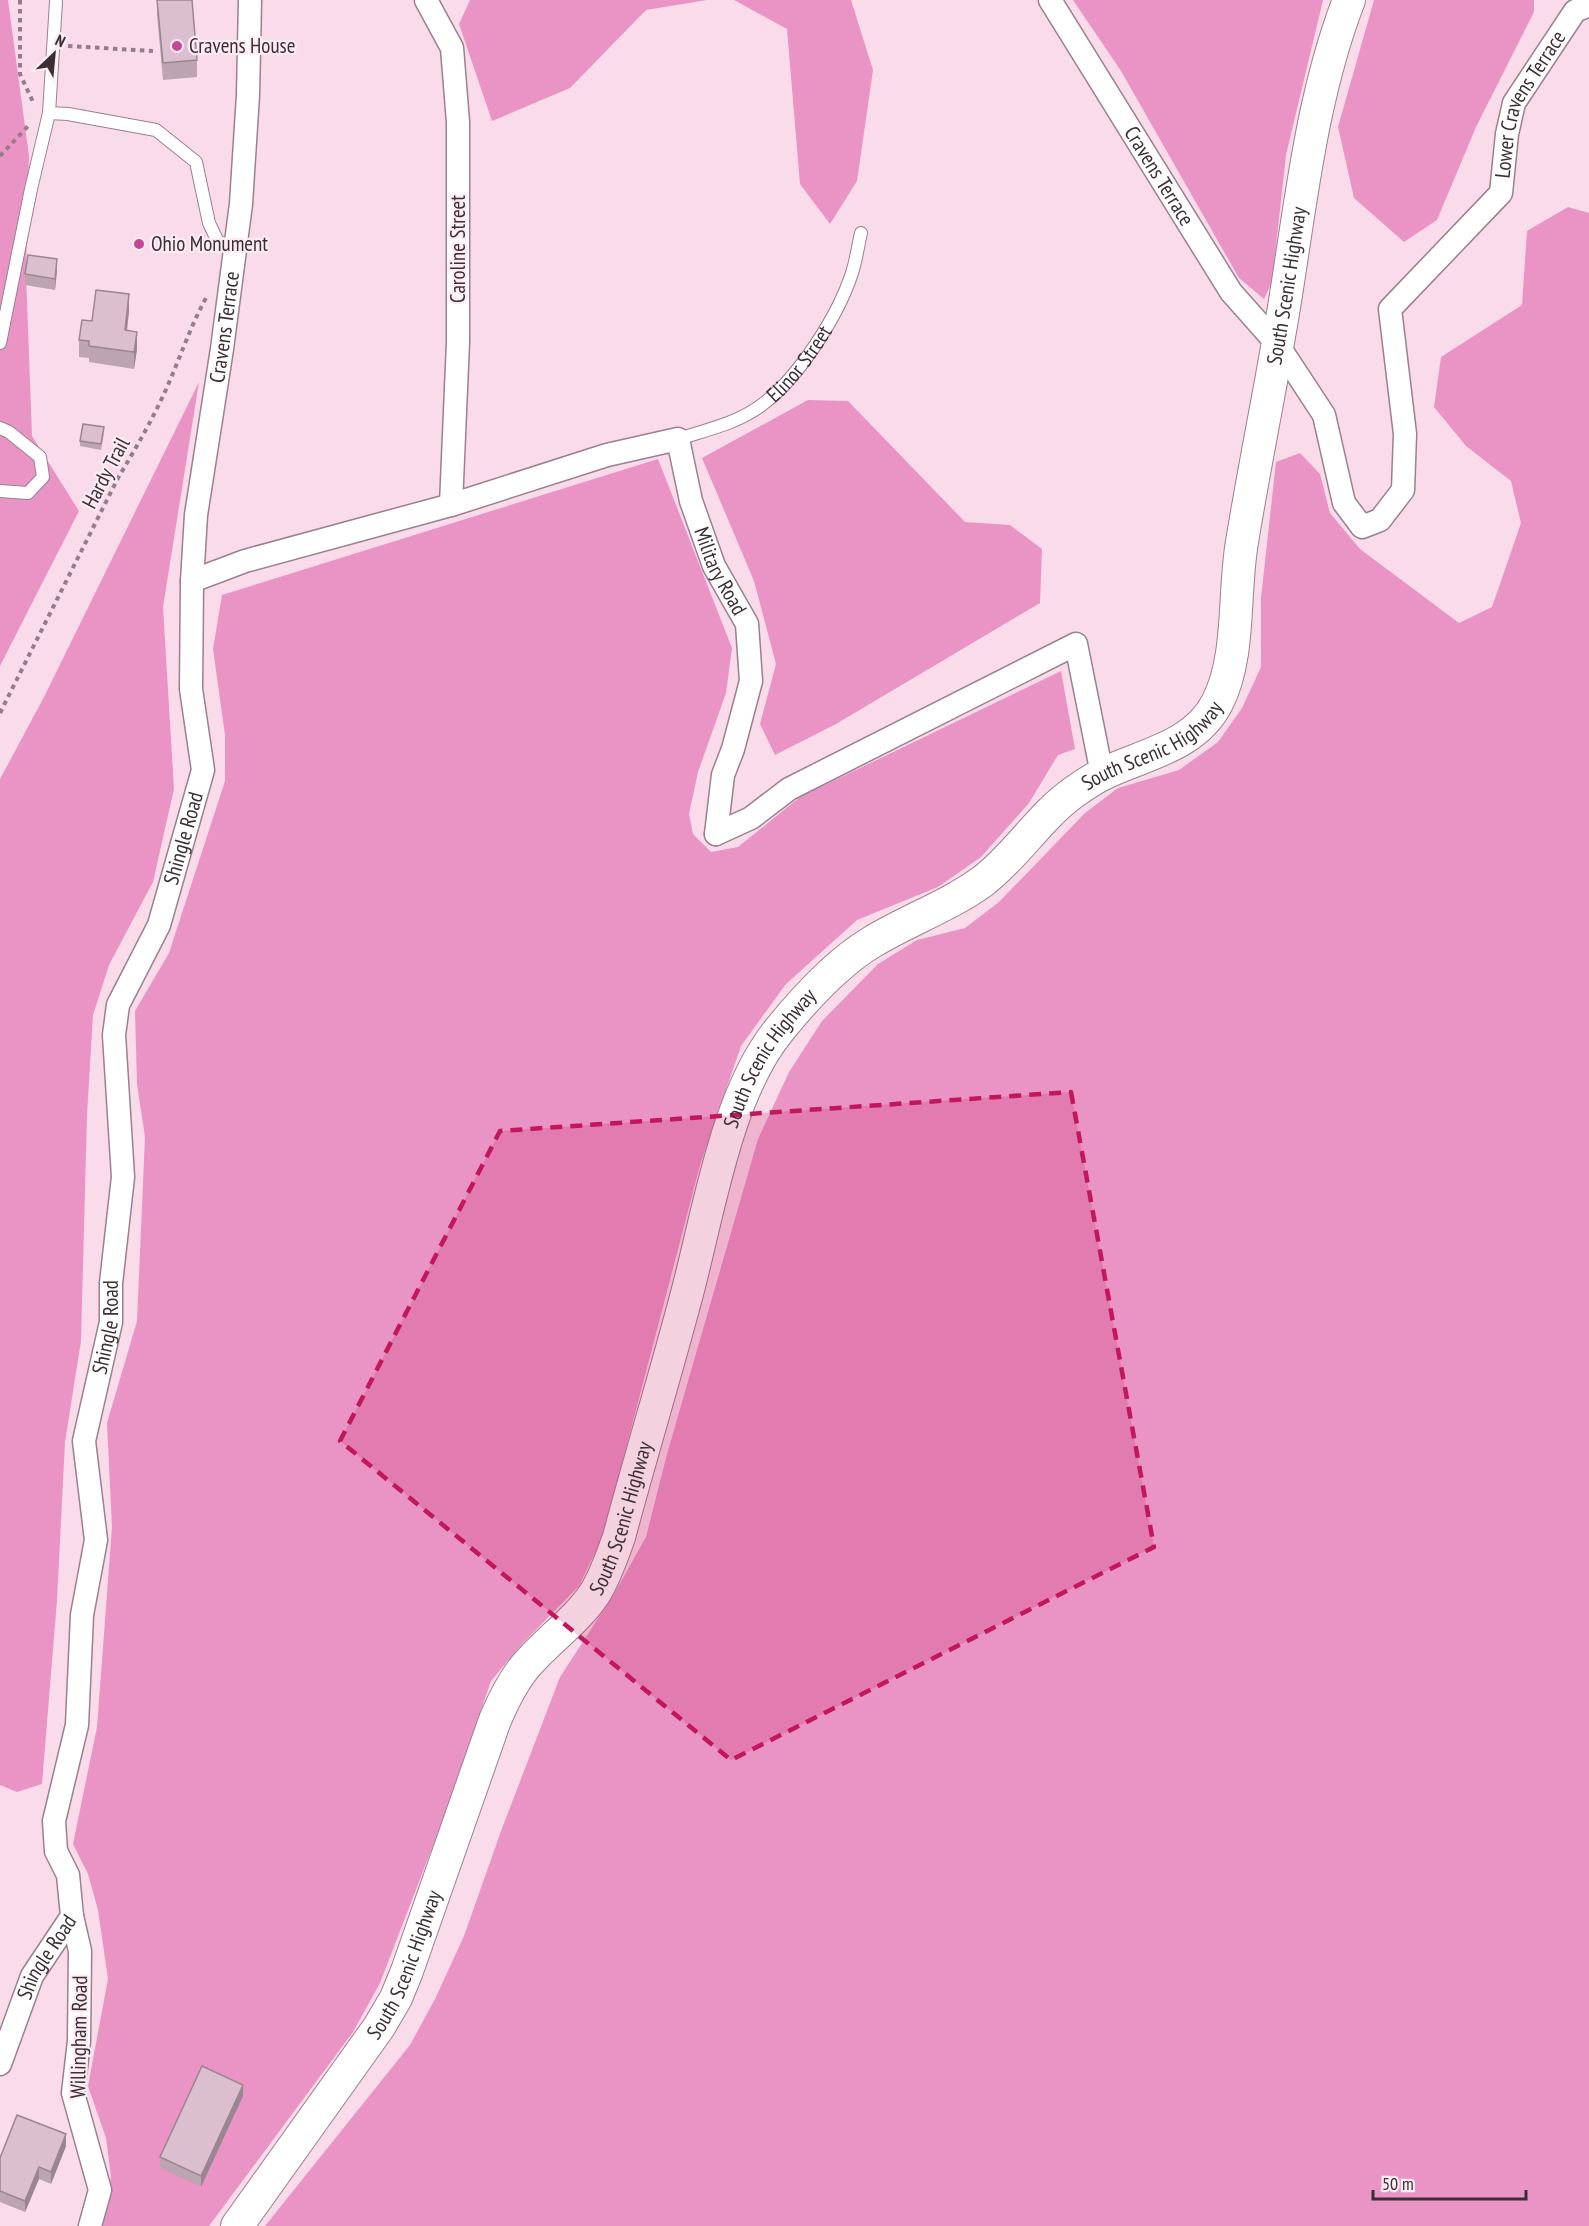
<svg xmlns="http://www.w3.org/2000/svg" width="1589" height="2226" font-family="'PT Sans Narrow',sans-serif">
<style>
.forest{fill:#ea94c5}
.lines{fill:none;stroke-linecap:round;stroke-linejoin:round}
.lane-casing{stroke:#9b808f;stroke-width:14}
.street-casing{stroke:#9b808f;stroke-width:25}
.secondary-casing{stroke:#9b808f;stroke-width:34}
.path{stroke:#927e88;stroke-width:4;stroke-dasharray:4.5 4.5;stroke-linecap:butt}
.lane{stroke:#fff;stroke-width:12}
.street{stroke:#fff;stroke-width:22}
.secondary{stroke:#fff;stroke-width:32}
.wall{fill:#bda4b1}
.shaded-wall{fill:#9a8690}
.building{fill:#dcbfce;stroke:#9a8690;stroke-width:1.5}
.marked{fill:#c2185b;fill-opacity:0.2;stroke:#c2185b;stroke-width:4.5;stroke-dasharray:12 8;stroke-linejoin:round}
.poi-dot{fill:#c54897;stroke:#feecf5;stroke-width:2}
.labels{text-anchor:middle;stroke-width:4.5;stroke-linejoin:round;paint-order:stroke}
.poi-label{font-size:21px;fill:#3b2f35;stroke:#feecf5;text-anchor:start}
.street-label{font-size:21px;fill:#3b2f35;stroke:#feecf5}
</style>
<rect width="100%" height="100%" fill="#f9dbea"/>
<path class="forest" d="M0,0H8L29,156L26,273L32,436L79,511L0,666Z
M470,0H707L646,10L570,88L492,121L459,24Z
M734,0H851L873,70L857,181L830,224L800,184L787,29Z
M1073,0H1323L1286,155L1272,282L1264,299L1239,278L1121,71Z
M1374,0H1534V12L1476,127L1437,220L1404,242L1354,198L1338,127Z
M1568,207L1589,213V2226H265L410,2045L435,1999L464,1936L501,1831L560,1677L614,1594L646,1537L667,1454L758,1139L789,1072L822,1021L878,964L917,940L965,928L999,902L1085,813L1118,788L1179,770L1218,742L1242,708L1261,667V598L1276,462L1300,453L1320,474L1330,513L1360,549L1459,623L1492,607L1521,523L1511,481L1466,446L1434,407L1441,357L1522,305L1527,231Z
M199,382L163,607L174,789L153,882L109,965L93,1015L87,1115L81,1341L65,1442L57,1600L42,1784L17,1792L0,1785V779L44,697Z
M808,400L848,401L965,522L1010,525L1042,549L1040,603L836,724L775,755L760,724L776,664L754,581L702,458Z
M658,459L732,648L726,693L698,772L689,814L693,834L711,852L738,847L800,797L1061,671L1075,749L1058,755L1029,803L981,857L938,887L857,920L786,984L741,1046L700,1165L603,1536L579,1586L522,1644L491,1681L442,1822L380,1983L353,2032L209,2226H103L111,2177L106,2138L88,2086L108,1979L98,1910L88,1874L73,1844L97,1727L112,1527L107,1423L137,1321L145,1137L137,1084L135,1011L169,953L225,781V735L213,649L222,595Z"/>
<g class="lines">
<defs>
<g id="lane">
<path d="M56,2L49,113L68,114L156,130L196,162L209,223L218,242L235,246"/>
<path d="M0,343L31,189L49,113"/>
<path d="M0,428L9,432L40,457L43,477L28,493L0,491"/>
<path id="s1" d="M678,439C706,430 739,423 763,404C799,377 838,316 852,273C856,261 858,246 861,233"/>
</g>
<g id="street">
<path d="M426,0L452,48L458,122V342L451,505"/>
<path id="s2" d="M1050,0L1231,292L1278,345L1324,415L1344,503L1362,527L1380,520L1403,490L1405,434L1390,309L1501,193L1507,134L1514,103L1575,11L1589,5"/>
<path id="s3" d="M192,581L245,561L451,505L607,455L678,439L691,501L714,566L747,624L751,681L733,749L723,775L716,834"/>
<path d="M716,834L751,818L789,789L1076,644L1102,774"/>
<path d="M72,1916L80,1951L79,2041L73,2093L100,2190L90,2226"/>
<path id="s4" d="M0,2064L32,1976L72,1916L68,1875L56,1851L54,1821L77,1725L82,1615L96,1540L84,1441L111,1322V1283L123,1177L114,1035L118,1005L159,925L203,770L191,689L192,581L196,515L222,349L241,204L248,95L250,0"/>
</g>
<g id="secondary">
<path id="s5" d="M237,2226L379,2027L396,1998L407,1971L495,1720C504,1699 515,1676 531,1660C552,1637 578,1619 595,1593C606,1575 612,1556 619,1537C640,1458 664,1380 685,1301C708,1218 725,1095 780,1029C806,997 837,963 872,942C908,920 949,906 983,881C1017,855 1039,817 1074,792C1084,785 1094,778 1105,773C1145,754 1195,746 1217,703C1241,657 1233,593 1242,542C1255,462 1272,382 1285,301C1301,201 1312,96 1349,0"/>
</g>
</defs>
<use href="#lane" class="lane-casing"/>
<use href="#street" class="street-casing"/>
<use href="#secondary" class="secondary-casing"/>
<path class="path" d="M20,0V74L34,104
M68,46L153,51
M0,156L30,124
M0,713L118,478C136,448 154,417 168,385C181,355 191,325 207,296"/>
<use href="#lane" class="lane"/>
<use href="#street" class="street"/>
<use href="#secondary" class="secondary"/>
</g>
<path class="wall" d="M157,0L197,60V77L163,80L157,15Z
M57,270L55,290L25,285V274Z
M129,311L127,330L137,349L134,369L89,362V358L79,357V340L92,321Z
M104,433L101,450L80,446V441Z
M243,2096L201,2187L160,2168V2157Z
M66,2146L51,2184L39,2179L25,2212L0,2202V2158Z"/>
<path class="shaded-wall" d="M57,259V270L55,290V279Z
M129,294V311L125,347V330Z
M137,332V349L134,369V352Z
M243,2085V2096L201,2187V2176Z
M66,2134V2146L51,2184V2172Z
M39,2167V2179L25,2212V2201Z"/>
<path class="building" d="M157,0H192L197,60L163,63Z
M28,255L57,259L55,279L25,274Z
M96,290L129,294L125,330L137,332L134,352L89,346V341L79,340L82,320L92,321Z
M83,424L104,427L101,444L80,441Z
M202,2066L243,2085L201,2176L160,2157Z
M17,2115L66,2134L51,2172L39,2167L25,2201L0,2191V2158Z"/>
<path class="marked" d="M1071,1092L1154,1547L731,1760L340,1441L500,1131Z"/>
<g class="poi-dot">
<circle cx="177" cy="46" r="6"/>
<circle cx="139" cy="244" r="6"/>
</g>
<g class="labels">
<g class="poi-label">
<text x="189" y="53">Cravens House</text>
<text x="151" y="251">Ohio Monument</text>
</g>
<g class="street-label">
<text dy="7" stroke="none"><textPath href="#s2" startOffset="1113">Lower Cravens Terrace</textPath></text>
<text dy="7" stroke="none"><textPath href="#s2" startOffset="207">Cravens Terrace</textPath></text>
<text transform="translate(458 249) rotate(-90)" y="7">Caroline Street</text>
<text dy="7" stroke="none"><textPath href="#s5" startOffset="2310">South Scenic Highway</textPath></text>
<text dy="7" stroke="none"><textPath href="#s4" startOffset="1786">Cravens Terrace</textPath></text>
<text dy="7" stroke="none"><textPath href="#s1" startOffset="147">Elinor Street</textPath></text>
<text transform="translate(106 473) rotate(-62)" y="7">Hardy Trail</text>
<text dy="7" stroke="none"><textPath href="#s3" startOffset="646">Military Road</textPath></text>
<text dy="7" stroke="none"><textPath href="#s5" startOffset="1806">South Scenic Highway</textPath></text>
<text dy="7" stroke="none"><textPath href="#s4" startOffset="1269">Shingle Road</textPath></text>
<text dy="7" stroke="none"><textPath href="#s5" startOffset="1302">South Scenic Highway</textPath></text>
<text dy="7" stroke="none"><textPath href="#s4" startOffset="765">Shingle Road</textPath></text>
<text dy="7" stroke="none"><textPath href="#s5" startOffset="816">South Scenic Highway</textPath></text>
<text dy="7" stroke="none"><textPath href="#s4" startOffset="117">Shingle Road</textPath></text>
<text dy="7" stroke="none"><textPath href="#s5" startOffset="312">South Scenic Highway</textPath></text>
<text transform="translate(79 2037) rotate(-89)" y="7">Willingham Road</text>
</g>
</g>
<g transform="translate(54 54) rotate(26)" stroke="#feecf5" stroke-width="4.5" paint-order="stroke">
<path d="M0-4.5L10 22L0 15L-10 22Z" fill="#3b2f35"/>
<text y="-9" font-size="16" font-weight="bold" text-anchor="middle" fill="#3b2f35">N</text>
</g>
<path d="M1373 2190v9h153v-9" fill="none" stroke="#3b2f35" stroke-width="3"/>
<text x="1382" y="2190" font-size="18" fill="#3b2f35" stroke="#feecf5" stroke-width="4.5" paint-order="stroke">50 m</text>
</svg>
